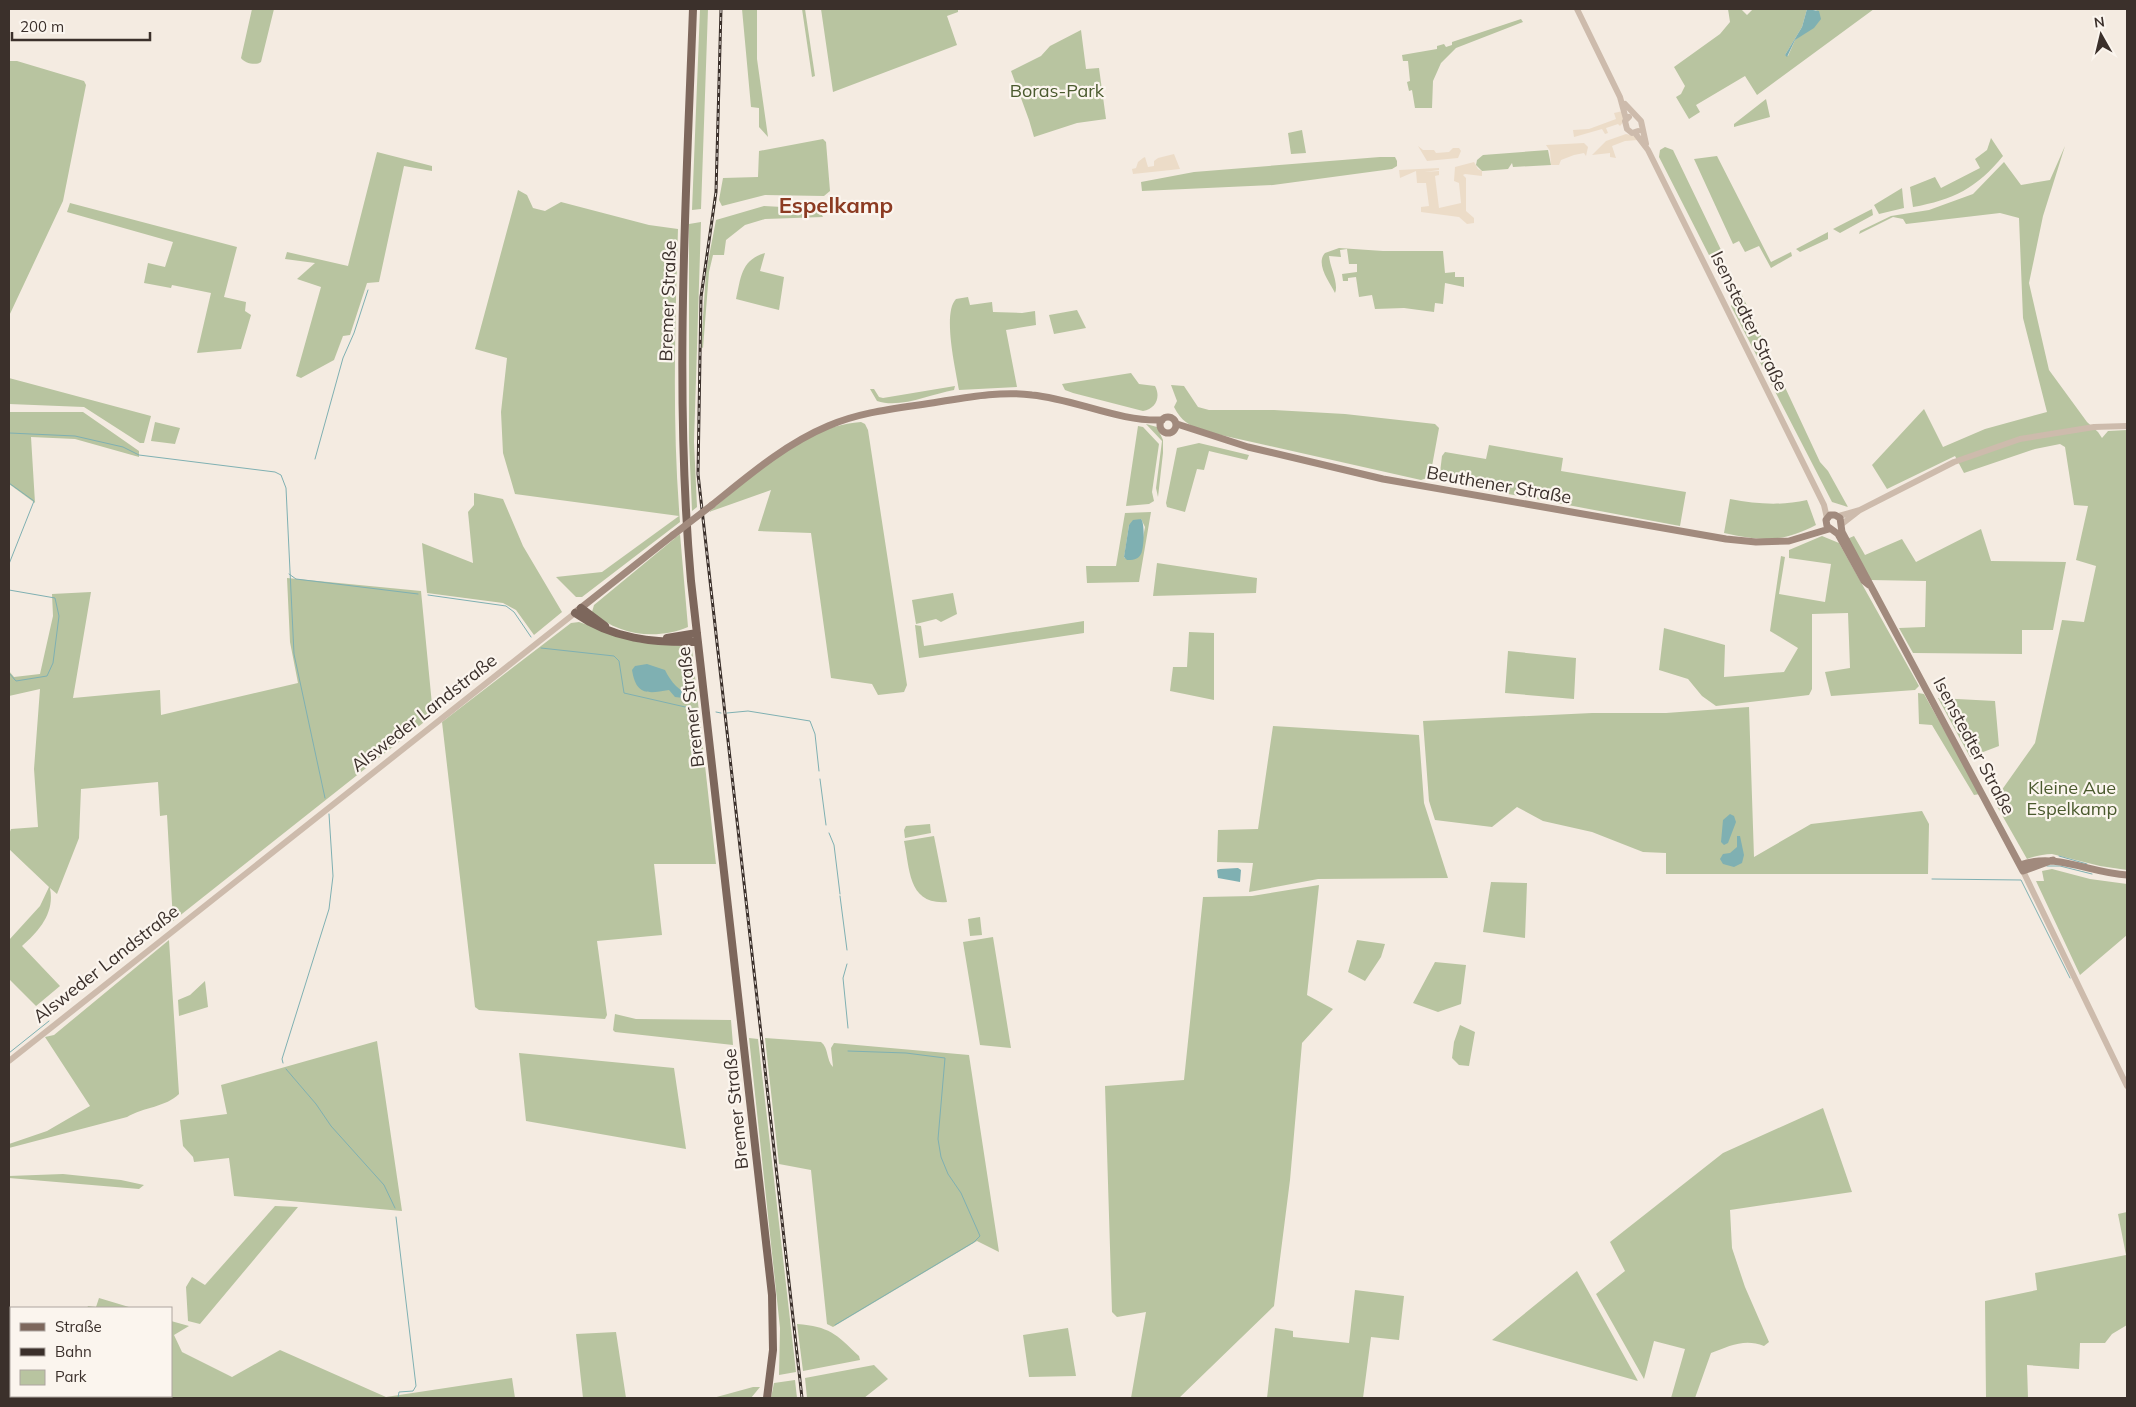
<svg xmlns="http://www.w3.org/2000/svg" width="2136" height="1407" font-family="Mulish,sans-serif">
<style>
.green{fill:#b8c4a0;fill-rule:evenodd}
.plaza{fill:#ecdcc8}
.water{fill:#7fb0b2}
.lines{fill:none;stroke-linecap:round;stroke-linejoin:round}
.stream{stroke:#7fb0b2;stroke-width:1}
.tertiary{stroke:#cdbbac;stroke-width:6}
.secondary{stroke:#a18a7d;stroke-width:7}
.primary{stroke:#7d675c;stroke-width:8}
.rail-casing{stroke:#3b302b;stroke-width:3}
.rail{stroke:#fbf5ee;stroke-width:1;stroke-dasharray:4;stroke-linecap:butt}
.secondary-bridge{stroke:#a18a7d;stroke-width:7}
.labels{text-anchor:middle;stroke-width:4.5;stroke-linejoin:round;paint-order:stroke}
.park-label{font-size:18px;fill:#4a5a2e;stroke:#fbf5ee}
.street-label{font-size:18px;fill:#3b302b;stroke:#fbf5ee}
.district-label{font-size:22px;font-weight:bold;fill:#8c3b22;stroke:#fbf5ee}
</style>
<rect width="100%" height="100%" fill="#f4ebe1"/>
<path class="green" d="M252,9H274L261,62C256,66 244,63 241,58Z
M700,9H708L701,209L692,210Z
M742,9H757V59L768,137L759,127V108L751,107Z
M802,9H805L815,76L812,77Z
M821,9H958V12L947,16L957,45L833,92Z
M1728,9H1741L1747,15L1753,9H1807L1802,27L1785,55L1788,56L1795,40L1818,12L1815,9H1874L1757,95L1745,76L1696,105L1700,112L1689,119L1676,97L1681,94L1685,86L1674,67L1720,34L1730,22Z
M1521,19L1523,22L1456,48L1441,63L1433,81L1432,108H1415L1412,90L1409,91L1407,82L1410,81L1408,61H1403L1402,55L1437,49V46L1444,44L1446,47L1452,45V42Z
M1081,30L1086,69L1099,68L1106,119L1077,123L1034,137L1029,120L1011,71L1041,56L1050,46Z
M9,61H17L84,81L86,85L63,201L9,316Z
M1766,99L1770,117L1734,127V124Z
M1302,130L1306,153L1291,154L1288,133Z
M1991,138L2003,156C1977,188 1953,200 1913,207L1910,187L1935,177L1941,188L1980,168L1975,159L1987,150Z
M823,139L826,142L830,191L824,196L765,195L722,206L719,200L723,178L758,177L759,151Z
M2065,146L2043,216L2029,283L2049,370L2087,422L2098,432L2102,438L2108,431L2127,430V870L2100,866L2052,854C2044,854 2035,856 2027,859L1994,801L2035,743L2062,620L2084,622L2096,566L2076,560L2088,506L2074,505L2065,447L2060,444L2035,449L1964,473L1955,456L1887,489L1872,465L1924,409L1943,447L1985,429L2047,412L2023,318L2019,218L2000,213L1906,224L1903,219L1893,217L1859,234L1860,231L1891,216L1929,210L1973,194L2004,162L2021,185L2050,180Z
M1665,147L1673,150L1723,254L1711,259L1659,157L1660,150Z
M1548,150L1551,165L1513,167L1512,163L1508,169L1482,171L1476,165L1477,160L1483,155Z
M377,152L432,166V171L404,166L379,282L367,283L350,335L343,336L334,360L301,378L296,376L321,287L297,279L315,263L285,259L287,252L348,266Z
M1717,156L1771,262L1791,252L1792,256L1771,268L1759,246L1745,252L1739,241L1733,244L1694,159Z
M1380,157H1395L1397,161V166L1392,169L1273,185L1142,191L1141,182L1194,172Z
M1902,188L1904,208L1879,214L1874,205Z
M518,190L527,195L533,208L545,211L561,202L649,225L678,229C675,327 672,424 680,522L582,597H576L556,577L602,572L679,516L515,494L503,453L501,412L507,358L475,349Z
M70,203L237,247L224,297L246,302L245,311L251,315L241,349L197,353L211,293L172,285L171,288L144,283L148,263L165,267L173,242L67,212Z
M764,206L819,209L823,217L765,219L745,225L726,240L724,255H713L709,272L703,348L701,347L706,272L716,220Z
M1872,209L1873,215L1840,233L1833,229Z
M701,222L694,442L697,507L692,511L689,441V224Z
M1828,232V239L1800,252L1796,249Z
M1339,248L1383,251H1443L1445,273L1455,272V277H1464V287L1445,283L1443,304L1435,303L1434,312L1404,308L1375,309L1372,295L1359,297L1356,277L1348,278V281H1343L1342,274L1357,272V264H1349L1347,249L1340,250L1341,257L1329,256C1330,267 1339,284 1335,293C1330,283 1315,264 1325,253Z
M765,253L760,271L784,277L779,310L736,299C741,277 741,260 765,253Z
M1741,293L1820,462L1828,471L1848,507L1832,502L1731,306Z
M968,297L970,305L992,302L993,312L1022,313L1035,311L1036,325L1006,330L1017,387L959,390C956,371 942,313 956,299Z
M1077,310L1086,328L1054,334L1049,315Z
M1131,373L1139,384L1155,386C1161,397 1156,409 1143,411L1073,393L1065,390L1062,384Z
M9,378L151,416L144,443H140L84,407L9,404Z
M1171,385L1184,386L1198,407L1209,410H1274L1345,414L1435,424L1439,428L1430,477L1421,480L1203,431C1189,425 1181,421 1174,407L1177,401Z
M955,386L954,390C931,394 900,409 877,401L870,389H874L879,397L883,398Z
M9,412H83L139,451V457L75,439L31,437L35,503L9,484Z
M155,422L180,428L175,444L151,441Z
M861,422L865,424L868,430L907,685L904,692L878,695L872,684L831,678L811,533L758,531L771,490L709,512C753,476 801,426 861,422Z
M1146,424L1157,427L1163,440V453L1158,497L1156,488L1162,441Z
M1138,426L1143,427L1159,444L1152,492L1154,501L1149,504L1126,506Z
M1199,443L1249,455L1247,460L1209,451L1204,470L1197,469L1185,512L1167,507L1166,503L1177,448Z
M1489,445L1563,458L1561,471L1686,492L1680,526L1439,481L1442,456L1445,452L1486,459Z
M474,493L503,499L523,546L562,612L534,635L516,610L503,603L427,593L422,543L473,563L468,512L474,505Z
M1730,499C1757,504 1780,506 1807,500L1816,525C1781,543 1762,541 1724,533Z
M1151,512L1139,582L1087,583L1086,566H1116L1125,513ZM1141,519L1145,527L1141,548L1124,558L1129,525Z
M1981,529L1991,561L2066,562L2053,630H2022V654L1913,653L1899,628L1925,627L1926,581L1870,580L1847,539L1854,536L1865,555L1902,539L1916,562Z
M680,534L688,627C657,640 619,636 592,612L594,605Z
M1822,536L1839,543L1919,686L1915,690L1831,696L1825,672L1850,668L1848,613L1812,614V689L1809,695L1716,706L1702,696L1688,679L1659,670L1664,628L1725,645L1724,677L1784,672L1798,648L1770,631L1781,556L1785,557L1779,594L1825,602L1831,564L1789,558V550Z
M1157,563L1257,578L1256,593L1153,596Z
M287,578L421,591L433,715L173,921L167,815L160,816L158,782L81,789L79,838L57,894L50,888C55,913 39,931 22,946L60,986L36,1006L9,979V940L40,906L49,887L9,849V834L11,829L38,827L34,769L40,689L9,696V671L14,677L40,674L53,616L52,594L91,592L73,698L160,690L161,715L298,683L290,642Z
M953,593L957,614L941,622L936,619L916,624L912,600Z
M1084,621V633L919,658L915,625L921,626L924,646Z
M579,622L637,642L686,646L692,649L716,864H654L662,935L597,941L607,1015L605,1019L479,1010L475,1007L442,722L571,623Z
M1189,632L1214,633V700L1170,691L1173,667H1187Z
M1508,651L1576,658L1574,699L1505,693Z
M1918,693L1924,694L1980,794L1974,795L1932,725L1919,724Z
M1938,698L1995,701L1999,746L1970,757Z
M1749,707L1754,857L1811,824L1922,811L1929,824L1928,874H1666V853L1643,852L1592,832L1543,821L1517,807L1492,827L1435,820L1429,801L1423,721L1592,713H1666Z
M1273,726L1419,735L1424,803L1448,878L1318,879L1249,892L1253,863L1217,862L1218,830L1258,829Z
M930,824L931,833L905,838L904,830L906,826Z
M934,836L947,902C908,905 910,870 904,841Z
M2052,869L2090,879L2127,884V935L2080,975L2036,881H2044L2042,871Z
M1491,882L1527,883L1525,938L1483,932Z
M1319,885L1307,995L1333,1009L1302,1043L1290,1180L1274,1306L1179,1398H1131L1146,1312L1117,1317L1112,1312L1105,1086L1184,1080L1203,897L1252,896Z
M980,917L982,935L970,936L968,919Z
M993,937L1011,1048L980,1045L963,942Z
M169,940L179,1094C166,1107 144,1107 127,1117L9,1148V1144L47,1131L90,1106L45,1037L54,1035Z
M1357,940L1385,944L1381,957L1365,981L1348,972Z
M1435,962L1466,965L1461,1004L1438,1012L1413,1003Z
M205,981L208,1007L179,1016L178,1000L190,995Z
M615,1014L636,1019L731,1020L733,1045L615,1032L613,1030Z
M1460,1025L1475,1032L1469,1066L1459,1065L1452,1058L1454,1042Z
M749,1038L758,1039L796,1372L779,1375L780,1328Z
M765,1038L821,1042C829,1048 826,1060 833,1067L831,1048L834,1043L969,1055L999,1252L977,1241L833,1327L827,1324L811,1170L779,1164Z
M377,1041L402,1211L234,1196L229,1158L194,1162L193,1157L183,1146L180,1120L227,1114L221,1085Z
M519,1053L674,1068L686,1149L526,1121Z
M1823,1108L1852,1192L1730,1210L1732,1248L1745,1287L1769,1342L1764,1346C1745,1338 1729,1346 1711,1353L1695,1398H1671L1685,1349L1654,1341L1644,1379L1596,1294L1625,1271L1610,1242L1723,1153Z
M63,1174L121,1180L144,1185L139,1189L9,1178V1176Z
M275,1206L298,1207L200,1324L188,1321L186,1287L192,1277L205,1285Z
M2127,1212V1325L2112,1334L2105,1343H2080L2079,1369L2027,1365L2028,1398H1986L1985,1301L2037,1290L2035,1273L2126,1255L2118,1214Z
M1577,1271L1638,1381L1492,1340Z
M1355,1290L1404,1296L1399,1340L1371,1337L1363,1398H1267L1275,1328L1293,1331V1337L1349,1343Z
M99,1298L129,1307L131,1308H87L88,1306L96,1307Z
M171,1321L189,1326L174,1335L182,1352L232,1377L280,1350L386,1397L512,1378L515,1398H40L46,1396H171Z
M797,1324C830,1327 835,1333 859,1356L860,1360L803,1371Z
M1068,1328L1076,1376L1029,1377L1023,1335Z
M616,1332L626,1398H583L576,1334Z
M874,1365L888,1379L864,1398H807L805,1378Z
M795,1380L797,1398H771L774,1383Z
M753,1387H760L751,1398H713Z"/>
<path class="plaza" d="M1623,111L1624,121L1620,126L1618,124L1606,128L1608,133L1605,134L1602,129L1574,137L1573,130L1589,129L1616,119L1614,113Z
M1626,134L1635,136L1638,140L1625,141L1612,146L1616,158L1610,157V153L1592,155L1606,141Z
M1584,143L1588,147L1586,156L1584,153L1574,155L1561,160L1559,165H1551L1550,151L1546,145Z
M1418,146L1423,150H1434L1436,153L1449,152L1453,148H1459L1461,151L1458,158L1427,161Z
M1174,154L1180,169L1133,174L1132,169L1136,168L1138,162L1143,158L1145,157L1148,167L1154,166V161L1158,158Z
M1474,162L1478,169L1482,171V176L1465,174L1463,175L1466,178V211L1474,218V223L1467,224L1459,217L1421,212V207L1429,206L1426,183H1417L1416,171L1400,178L1399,170L1439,168V170L1424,172L1439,171V175L1435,176L1439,208L1461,203L1459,183L1454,181L1455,167Z"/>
<path class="water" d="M1807,9L1819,11L1821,19L1814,28L1795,40L1787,57L1785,55L1802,27Z
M1141,519C1145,523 1144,548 1141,554C1138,560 1132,560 1127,560L1124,557L1129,525L1133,520Z
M647,664L665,670C671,682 679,692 693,695L692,699L675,697L669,690C647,694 636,695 632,670L635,666Z
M1730,814L1734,816L1736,822L1728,843L1724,845L1721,842L1723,820Z
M1737,836H1740L1744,855L1742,863L1734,867L1723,864L1720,859L1723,854L1730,853L1737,847Z
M1238,868L1241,870L1240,882L1218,878L1217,870L1220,869Z"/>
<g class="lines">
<path class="stream" d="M9,433L75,436L123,447L139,455L275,472L281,475L286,488L294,654L325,798
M315,459L343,358L354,333L368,290
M9,483L34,501L9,564
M289,574L296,579L418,594
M9,590L55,598L59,616L53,663L47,676L16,681L9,673
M428,595L506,606L514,612L531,637
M541,648L614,656L619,661L624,693L694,709
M716,712L721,713
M727,713L748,711L810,721L815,734L819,771
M820,779L826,825
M829,833L834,845L840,894
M2059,856L2087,864
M2047,866H2060L2092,874
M1932,879L2021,880L2070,978
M840,896L847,950
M847,964L843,978L848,1028
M9,1053L49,1021
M283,1063L282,1059L329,909L333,876L329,814
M286,1069L316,1104L331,1126L384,1185L395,1208
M396,1217L416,1386L413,1391L399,1392L398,1398
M835,1325L974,1242L980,1236L961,1193L948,1174L941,1157L938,1139L945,1058L906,1053L848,1051"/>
<path class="tertiary" d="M1577,9L1620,97L1626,119
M1625,104L1641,121L1646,144
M1629,117L1625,121L1627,129L1632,133L1638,131
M1635,133L1648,150L1824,505L1827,518
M1839,516L1860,510L1954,462L2020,439L2094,427L2127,426
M1842,524L1860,510
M2023,871L2127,1086
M9,1061L575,613"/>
<path class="secondary" d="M1160 425a8 8 0 1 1 16 0a8 8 0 1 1-16 0Z
M1177,424L1248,447L1383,479L1726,539L1756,542L1789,541L1829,529
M712,505C748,476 785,444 828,426C862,411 901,408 938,402C969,397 1001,391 1032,395C1075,399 1119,422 1162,420
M1869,585L1864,581L1838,534L1827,526L1826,520L1830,515H1835L1840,518L1842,532L2023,871L2053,860
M577,611L673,535
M2020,865C2056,852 2090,873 2127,875"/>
<path class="primary" d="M693,9C686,200 674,390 691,581L772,1295L773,1350L767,1398
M581,608L605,626
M575,613C612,639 654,643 698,642
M667,638L697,633"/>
<defs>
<path id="rail" d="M721,9L716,192L701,297L698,474L802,1398"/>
</defs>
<use href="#rail" class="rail-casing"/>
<use href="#rail" class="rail"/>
<path class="secondary-bridge" d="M673,535L712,505"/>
</g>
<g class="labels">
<g class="park-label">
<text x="1057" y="97">Boras-Park</text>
<text x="2072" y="794">Kleine Aue<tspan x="2072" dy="21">Espelkamp</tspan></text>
</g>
<g class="street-label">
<text transform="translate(668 301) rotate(-88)" y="6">Bremer Straße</text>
<text transform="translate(1749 321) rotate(64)" y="6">Isenstedter Straße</text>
<text transform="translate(1499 485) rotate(10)" y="6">Beuthener Straße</text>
<text transform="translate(691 707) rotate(-97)" y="6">Bremer Straße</text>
<text transform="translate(424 713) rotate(-38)" y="6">Alsweder Landstraße</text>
<text transform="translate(1974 746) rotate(62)" y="6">Isenstedter Straße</text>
<text transform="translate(106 964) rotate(-38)" y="6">Alsweder Landstraße</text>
<text transform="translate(736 1109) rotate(-96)" y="6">Bremer Straße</text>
</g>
<g class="district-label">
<text x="836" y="213">Espelkamp</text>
</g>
</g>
<rect width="2136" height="1407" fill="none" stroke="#3b302b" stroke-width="20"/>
<rect x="10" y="1307" width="162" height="90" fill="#fbf5ee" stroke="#aea6a0"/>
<rect x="20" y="1323" width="25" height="8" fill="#7d675c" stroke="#aea6a0"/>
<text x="55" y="1332" font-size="15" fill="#3b302b">Straße</text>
<rect x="20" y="1348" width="25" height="8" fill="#3b302b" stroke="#aea6a0"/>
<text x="55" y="1357" font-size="15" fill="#3b302b">Bahn</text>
<rect x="20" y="1370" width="25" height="15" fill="#b8c4a0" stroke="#aea6a0"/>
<text x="55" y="1382" font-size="15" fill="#3b302b">Park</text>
<g transform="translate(2101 35) rotate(352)" stroke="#fbf5ee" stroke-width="4" paint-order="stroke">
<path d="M0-4L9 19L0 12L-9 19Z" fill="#3b302b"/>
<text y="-8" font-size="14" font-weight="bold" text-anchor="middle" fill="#3b302b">N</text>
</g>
<path d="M12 32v8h138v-8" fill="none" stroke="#3b302b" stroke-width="2.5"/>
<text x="20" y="32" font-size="15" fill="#3b302b" stroke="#fbf5ee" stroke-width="4" paint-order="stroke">200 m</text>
</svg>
